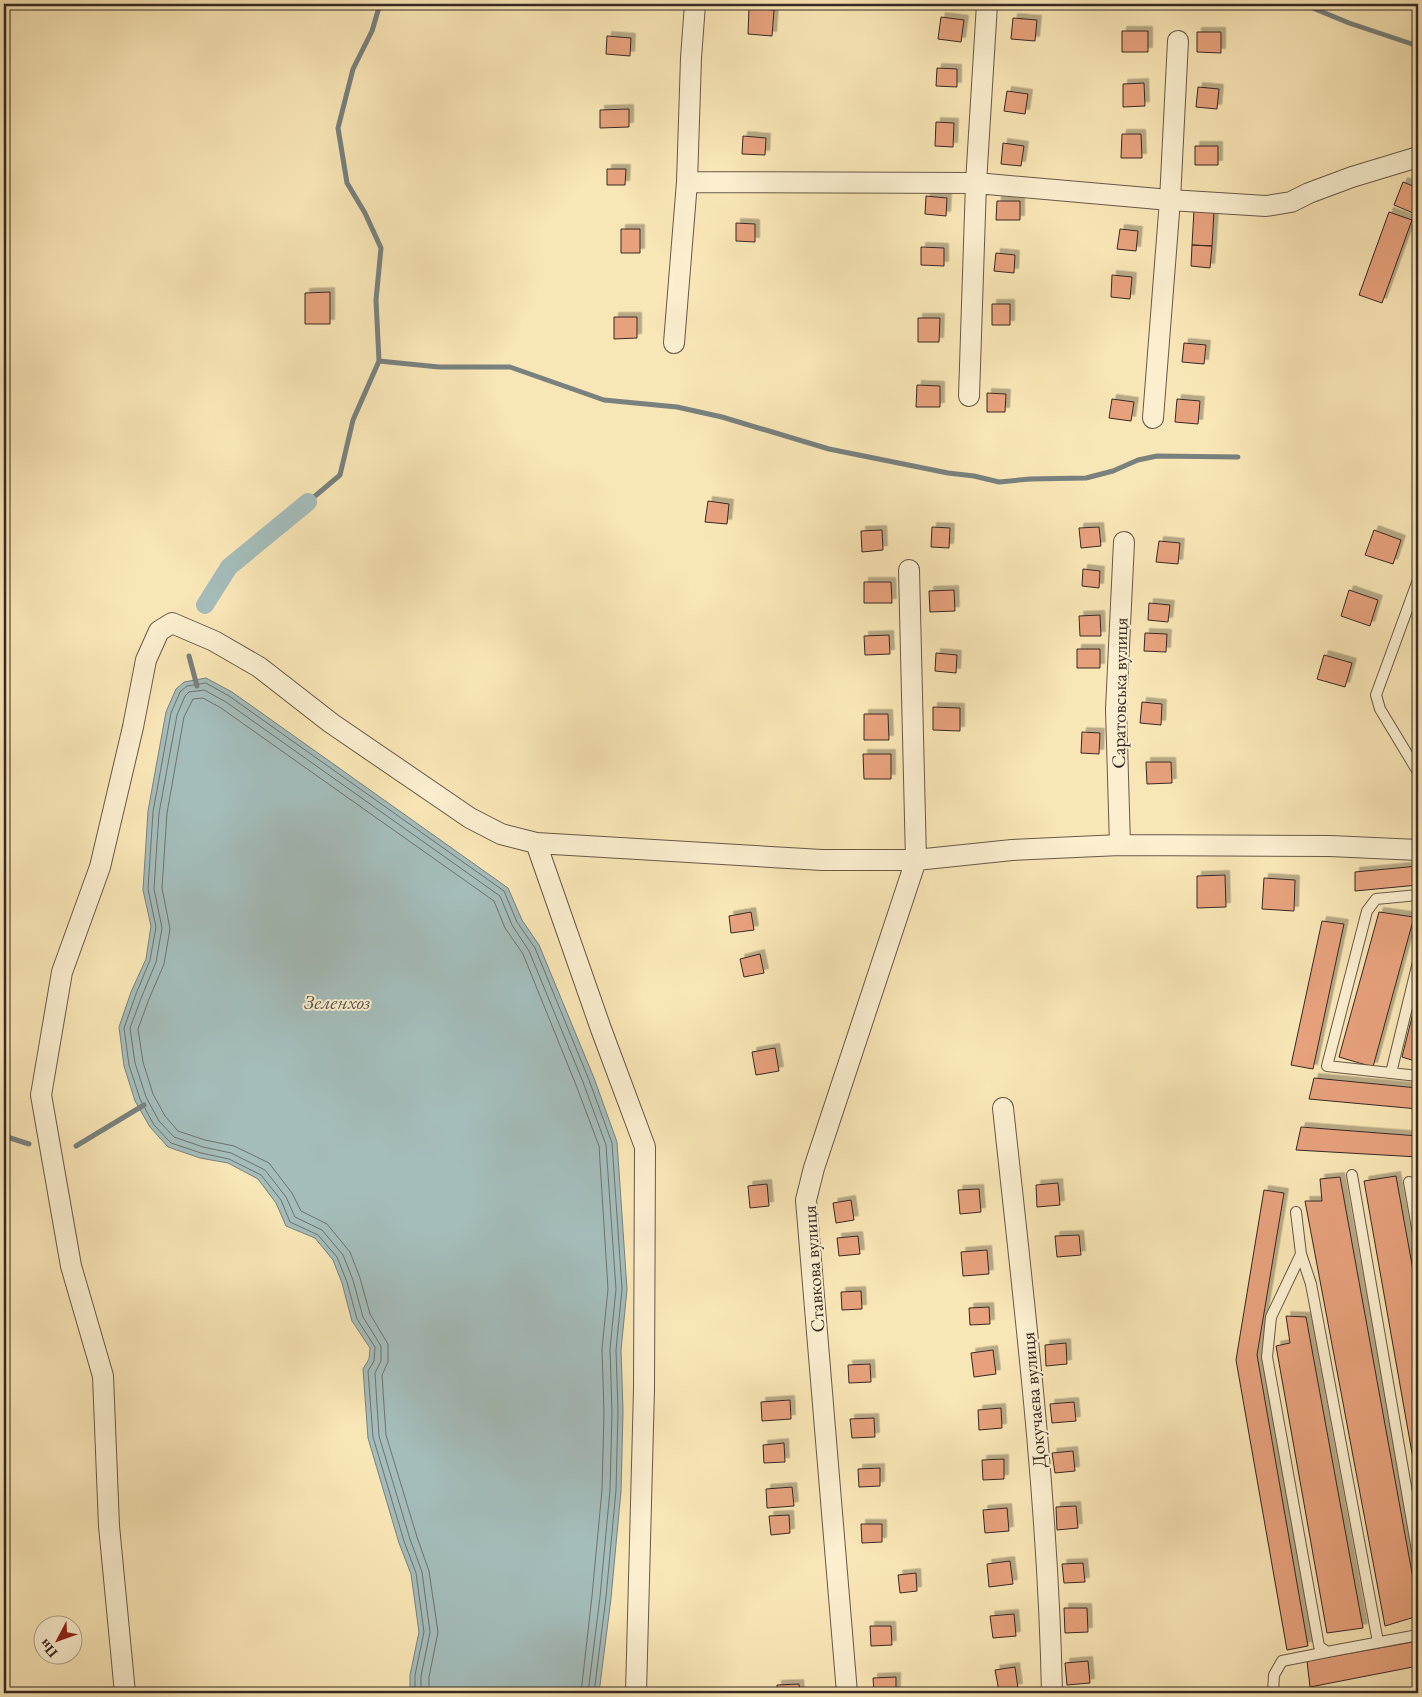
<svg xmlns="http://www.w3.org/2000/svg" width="1422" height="1697" font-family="'EB Garamond',serif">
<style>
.water{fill:#a4bcba;stroke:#78817e}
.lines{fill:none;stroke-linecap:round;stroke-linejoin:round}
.shore{stroke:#6e726e;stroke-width:1}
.stream{stroke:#78817e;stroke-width:5}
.canal{stroke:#a4bcba;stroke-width:18}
.building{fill:#e7a27d;stroke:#372823;filter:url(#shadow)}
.service-casing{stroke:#685848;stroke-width:12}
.minor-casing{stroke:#685848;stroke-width:22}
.service{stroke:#fbefd0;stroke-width:10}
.minor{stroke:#fbefd0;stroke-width:20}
.labels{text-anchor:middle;stroke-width:4;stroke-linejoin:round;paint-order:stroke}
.street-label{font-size:19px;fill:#372823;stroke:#fbefd0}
.water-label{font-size:20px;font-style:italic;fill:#585450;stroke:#fbefd0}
</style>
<defs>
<filter id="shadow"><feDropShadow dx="4.5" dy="-4.5" stdDeviation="0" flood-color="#0004"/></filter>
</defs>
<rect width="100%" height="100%" fill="#f9e6b6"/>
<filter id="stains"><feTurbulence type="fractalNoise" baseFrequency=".004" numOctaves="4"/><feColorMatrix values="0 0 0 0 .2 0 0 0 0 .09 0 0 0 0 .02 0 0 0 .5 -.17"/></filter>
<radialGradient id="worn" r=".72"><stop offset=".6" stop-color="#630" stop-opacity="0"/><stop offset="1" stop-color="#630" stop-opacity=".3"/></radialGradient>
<path class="water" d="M206,678L232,692L508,888L522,920L539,945L594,1078L617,1142L627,1289L621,1350L623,1411L621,1491L611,1598L599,1693H410V1675L419,1632L411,1574L399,1543L368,1438L363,1369L369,1359L370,1348L352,1321L342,1283L333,1260L315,1238L286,1226L276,1203L258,1179L228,1163L200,1158L168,1147L150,1127L135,1101L124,1066L119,1027L131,992L146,959L151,926L143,890L148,811L166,712L176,689L184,682Z"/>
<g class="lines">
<path class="shore" d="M415,1693V1675L424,1632L416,1573L404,1541L373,1437L368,1371L374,1361L375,1347L357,1319L347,1282L337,1257L318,1235L290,1222L281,1200L261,1175L229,1159L201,1153L171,1143L154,1125L140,1099L129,1065L124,1028L136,994L150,960L156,927L148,889L153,812L171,713L180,692L187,686L206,683L229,696L504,891L517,922L535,948L589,1080L612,1143L622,1289L616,1350L618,1411L616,1490L606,1597L594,1693
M421,1693V1676L430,1632L422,1572L410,1539L379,1436L375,1373L381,1361V1346L363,1317L353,1280L343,1255L322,1230L295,1217L286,1197L265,1170L231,1153L203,1147L174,1137L159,1121L146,1097L135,1063L130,1028L142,996L156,962L162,928L154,889L159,813L177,715L185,696L189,692L204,690L226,702L500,896L512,925L529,951L583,1082L606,1145L616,1289L610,1349L612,1412L610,1490L600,1597L588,1693
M429,1693V1677L438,1632L429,1571L417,1537L386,1435L382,1375L388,1362V1344L370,1314L360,1278L350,1252L327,1224L301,1211L292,1193L269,1163L234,1146L205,1140L178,1131L165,1116L153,1094L143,1062L138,1029L149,999L164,964L170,929L162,888L167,813L184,717L193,699L203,698L221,708L494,901L505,928L523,954L576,1085L599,1146L608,1289L602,1349L604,1412L602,1490L592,1596L581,1693"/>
<path class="stream" d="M1303,4L1349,23L1418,46
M379,361L439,367H510L604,400L677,407L722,417L829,449L948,473L974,476L999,482L1030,479L1086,478L1113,471L1138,460L1157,456L1238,457
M308,502L340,475L353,420L379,361L376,300L381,248L365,213L347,183L338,128L353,69L372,31L380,4
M189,656L197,686
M4,1136L29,1144
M76,1146L144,1105"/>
<path class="canal" d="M205,605L229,567L308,502"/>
</g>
<path class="building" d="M952,4H973V5H952Z
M749,8L774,10L772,36L748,34Z
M941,17L964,20L961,42L938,39Z
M1013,18L1037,20L1035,41L1011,39Z
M1122,31H1148V52H1122Z
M1197,32H1221V53L1197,52Z
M607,36L631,38L630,56L606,54Z
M937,68L957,69V87L936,86Z
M1144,83L1145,106L1123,107V84Z
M1198,87L1219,89L1217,109L1196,107Z
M1007,91L1028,94L1025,114L1004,111Z
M629,109V127L600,128V110Z
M936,122L954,123L953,147L935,146Z
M1122,134H1141L1142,158H1121Z
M743,136L766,138L765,155L742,154Z
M1003,143L1024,146L1021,166L1001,164Z
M1195,146H1218V165H1195Z
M607,169H626L625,185H607Z
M1403,182L1418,188V215L1394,205Z
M926,196L947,198L946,216L925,214Z
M997,201H1020V220H996Z
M1194,210L1214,211L1212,246L1192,245Z
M1389,212L1412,220L1382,303L1359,295Z
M736,223L755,224V242L736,241Z
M621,229H640V253H621Z
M1120,229L1138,231L1136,251L1117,249Z
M1192,245L1212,246L1210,268L1191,266Z
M921,247L944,248V266L921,265Z
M996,253L1015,255L1014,273L994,271Z
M1112,275L1132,277L1130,299L1111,297Z
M330,292V324H305V293Z
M992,304H1010V325H992Z
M614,317H637V338L614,339Z
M918,318H940L939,342H918Z
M1184,343L1206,345L1204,364L1182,362Z
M917,385L940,386V407H916Z
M987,393L1006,394L1005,412H987Z
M1112,399L1134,402L1131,421L1109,418Z
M1177,399L1200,401L1198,424L1175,422Z
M708,501L729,504L727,524L705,522Z
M932,527L950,528L949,548L931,547Z
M1099,527L1101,546L1081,548L1079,528Z
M882,530L883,550L862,552L861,531Z
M1374,530L1401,540L1393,564L1365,555Z
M1159,541L1180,543L1178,564L1156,562Z
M1083,569L1100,571L1099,588L1082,586Z
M864,582H891L892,603H864Z
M954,590L955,611L930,612L929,591Z
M1349,590L1378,600L1370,626L1341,616Z
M1149,603L1170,605L1168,622L1148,620Z
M1100,615L1101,636H1080L1079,616Z
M1145,633L1167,634L1166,652L1144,651Z
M889,635L890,654L865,655L864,636Z
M1077,649H1100V668H1077Z
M936,653L957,655L956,673L935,671Z
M1324,655L1352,663L1345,687L1317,679Z
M1142,702L1162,704L1161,725L1140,723Z
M933,707L960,708V731L933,730Z
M864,714H888L889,740H864Z
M1082,732L1100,733L1099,754L1081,753Z
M863,754H891V779H864Z
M1146,762H1171L1172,783L1147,784Z
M1418,866V885L1355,891V872Z
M1225,875L1226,907L1197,908V876Z
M1264,878L1295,880L1294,911L1262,909Z
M751,912L754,930L731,933L729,916Z
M1379,912L1414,917L1373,1067L1339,1057Z
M1322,921L1344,924L1313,1069L1291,1065Z
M760,954L764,973L744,977L740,959Z
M1418,993V1062L1402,1057Z
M775,1048L779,1071L756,1075L752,1052Z
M1314,1078L1418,1088V1109L1309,1099Z
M1301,1127L1418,1136V1157L1296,1150Z
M1396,1176L1418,1298V1487L1364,1181Z
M1340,1177L1418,1606V1616L1385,1626L1305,1201H1322L1320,1179Z
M1058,1183L1060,1205L1037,1207L1036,1185Z
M767,1184L769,1206L750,1208L748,1186Z
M979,1189L981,1212L960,1214L958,1190Z
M1264,1190L1284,1193L1257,1355L1308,1646L1287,1650L1236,1360Z
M851,1200L854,1220L836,1223L833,1203Z
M1079,1235L1081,1255L1057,1257L1055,1236Z
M858,1236L860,1254L839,1256L837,1238Z
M987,1250L989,1274L963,1276L961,1252Z
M861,1291L862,1309L842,1310L841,1292Z
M989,1307L990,1324L970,1325L969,1308Z
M1286,1316L1306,1317L1363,1628L1327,1633L1276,1346L1290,1343Z
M1066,1343L1067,1364L1046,1366L1045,1345Z
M993,1350L996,1374L974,1377L971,1353Z
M870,1364L871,1382L849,1383L848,1365Z
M790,1400L791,1419L762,1421L761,1402Z
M1074,1402L1076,1421L1052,1423L1050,1404Z
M1001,1408L1002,1428L979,1430L978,1410Z
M874,1418L875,1437L852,1438L850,1419Z
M784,1443L785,1462L764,1463L763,1445Z
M1073,1451L1075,1471L1055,1473L1052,1453Z
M1004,1459V1479L983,1480L982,1460Z
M880,1468V1486L859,1487L858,1469Z
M792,1487L794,1506L767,1508L766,1489Z
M1076,1506L1078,1528L1057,1530L1056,1507Z
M1007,1508L1009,1531L985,1533L983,1510Z
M789,1515L790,1533L771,1535L769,1516Z
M861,1524H882V1542L862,1543Z
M1010,1561L1013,1584L989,1587L987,1564Z
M1083,1563L1085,1582L1064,1583L1062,1564Z
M916,1573L917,1591L900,1593L898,1575Z
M1064,1608H1087L1088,1632L1065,1633Z
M1014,1614L1016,1636L993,1638L990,1616Z
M870,1626H891L892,1645L871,1646Z
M1418,1641V1666L1310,1687L1307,1661Z
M1088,1661L1090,1683L1067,1685L1065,1663Z
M1015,1667L1018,1688L999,1691L995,1670Z
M896,1677V1693H874L873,1678Z
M799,1684L800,1693H777V1685Z"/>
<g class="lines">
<defs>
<path id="service" d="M1418,580L1376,695L1380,709L1418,772
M1418,895L1376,899L1367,911L1327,1066L1418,1076
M1391,1073L1418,962
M1352,1175L1418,1556
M1409,1182L1418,1234
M1296,1212L1301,1254L1271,1317L1267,1357L1319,1646L1327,1652L1418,1635
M1301,1254L1311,1284L1378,1642
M1273,1693L1274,1675L1282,1661L1327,1652"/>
<path id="minor" d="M687,182L976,183L1170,200L1266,206L1291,202L1309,193L1352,177L1418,157
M674,343L687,182L691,58L695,4
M969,396L976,183L987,4
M1153,418L1170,200L1178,41
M536,843L601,1029L645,1147L644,1389L636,1693
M1120,845L1116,709L1124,542
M1003,1108C1024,1303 1048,1497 1052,1693
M125,1693L109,1526L103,1376L71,1266L41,1095L62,972L100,867L133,727L146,660L159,631L172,623L214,641L259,667L331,723L470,818L501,834L536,843L822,860H916L1012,850L1120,845L1330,846L1418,850
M847,1693L806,1200L814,1168L916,860L909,570"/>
</defs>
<use href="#service" class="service-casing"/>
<use href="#minor" class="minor-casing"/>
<use href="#service" class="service"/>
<use href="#minor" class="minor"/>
</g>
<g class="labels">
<g class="street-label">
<text transform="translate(1119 693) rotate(-89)" y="7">Саратовська вулиця</text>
<text transform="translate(813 1269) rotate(-94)" y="7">Ставкова вулиця</text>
<text transform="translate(1033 1400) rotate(-95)" y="7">Докучаєва вулиця</text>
</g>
<g class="water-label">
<text x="337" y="1009">Зеленхоз</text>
</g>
</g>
<rect width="1422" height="1697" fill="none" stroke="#f9e6b6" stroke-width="20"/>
<rect x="5" y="5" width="1412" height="1687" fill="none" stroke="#372823" stroke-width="2.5"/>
<rect x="10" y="10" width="1402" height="1677" fill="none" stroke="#372823"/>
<g transform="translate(58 1640) rotate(229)"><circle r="24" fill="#fbefd0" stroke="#ad9f8b"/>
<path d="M0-4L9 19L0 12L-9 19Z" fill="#8f2418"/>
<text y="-8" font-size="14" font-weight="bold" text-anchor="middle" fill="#372823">Пн</text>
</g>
<rect width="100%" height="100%" filter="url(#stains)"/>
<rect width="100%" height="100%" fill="url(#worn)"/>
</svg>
